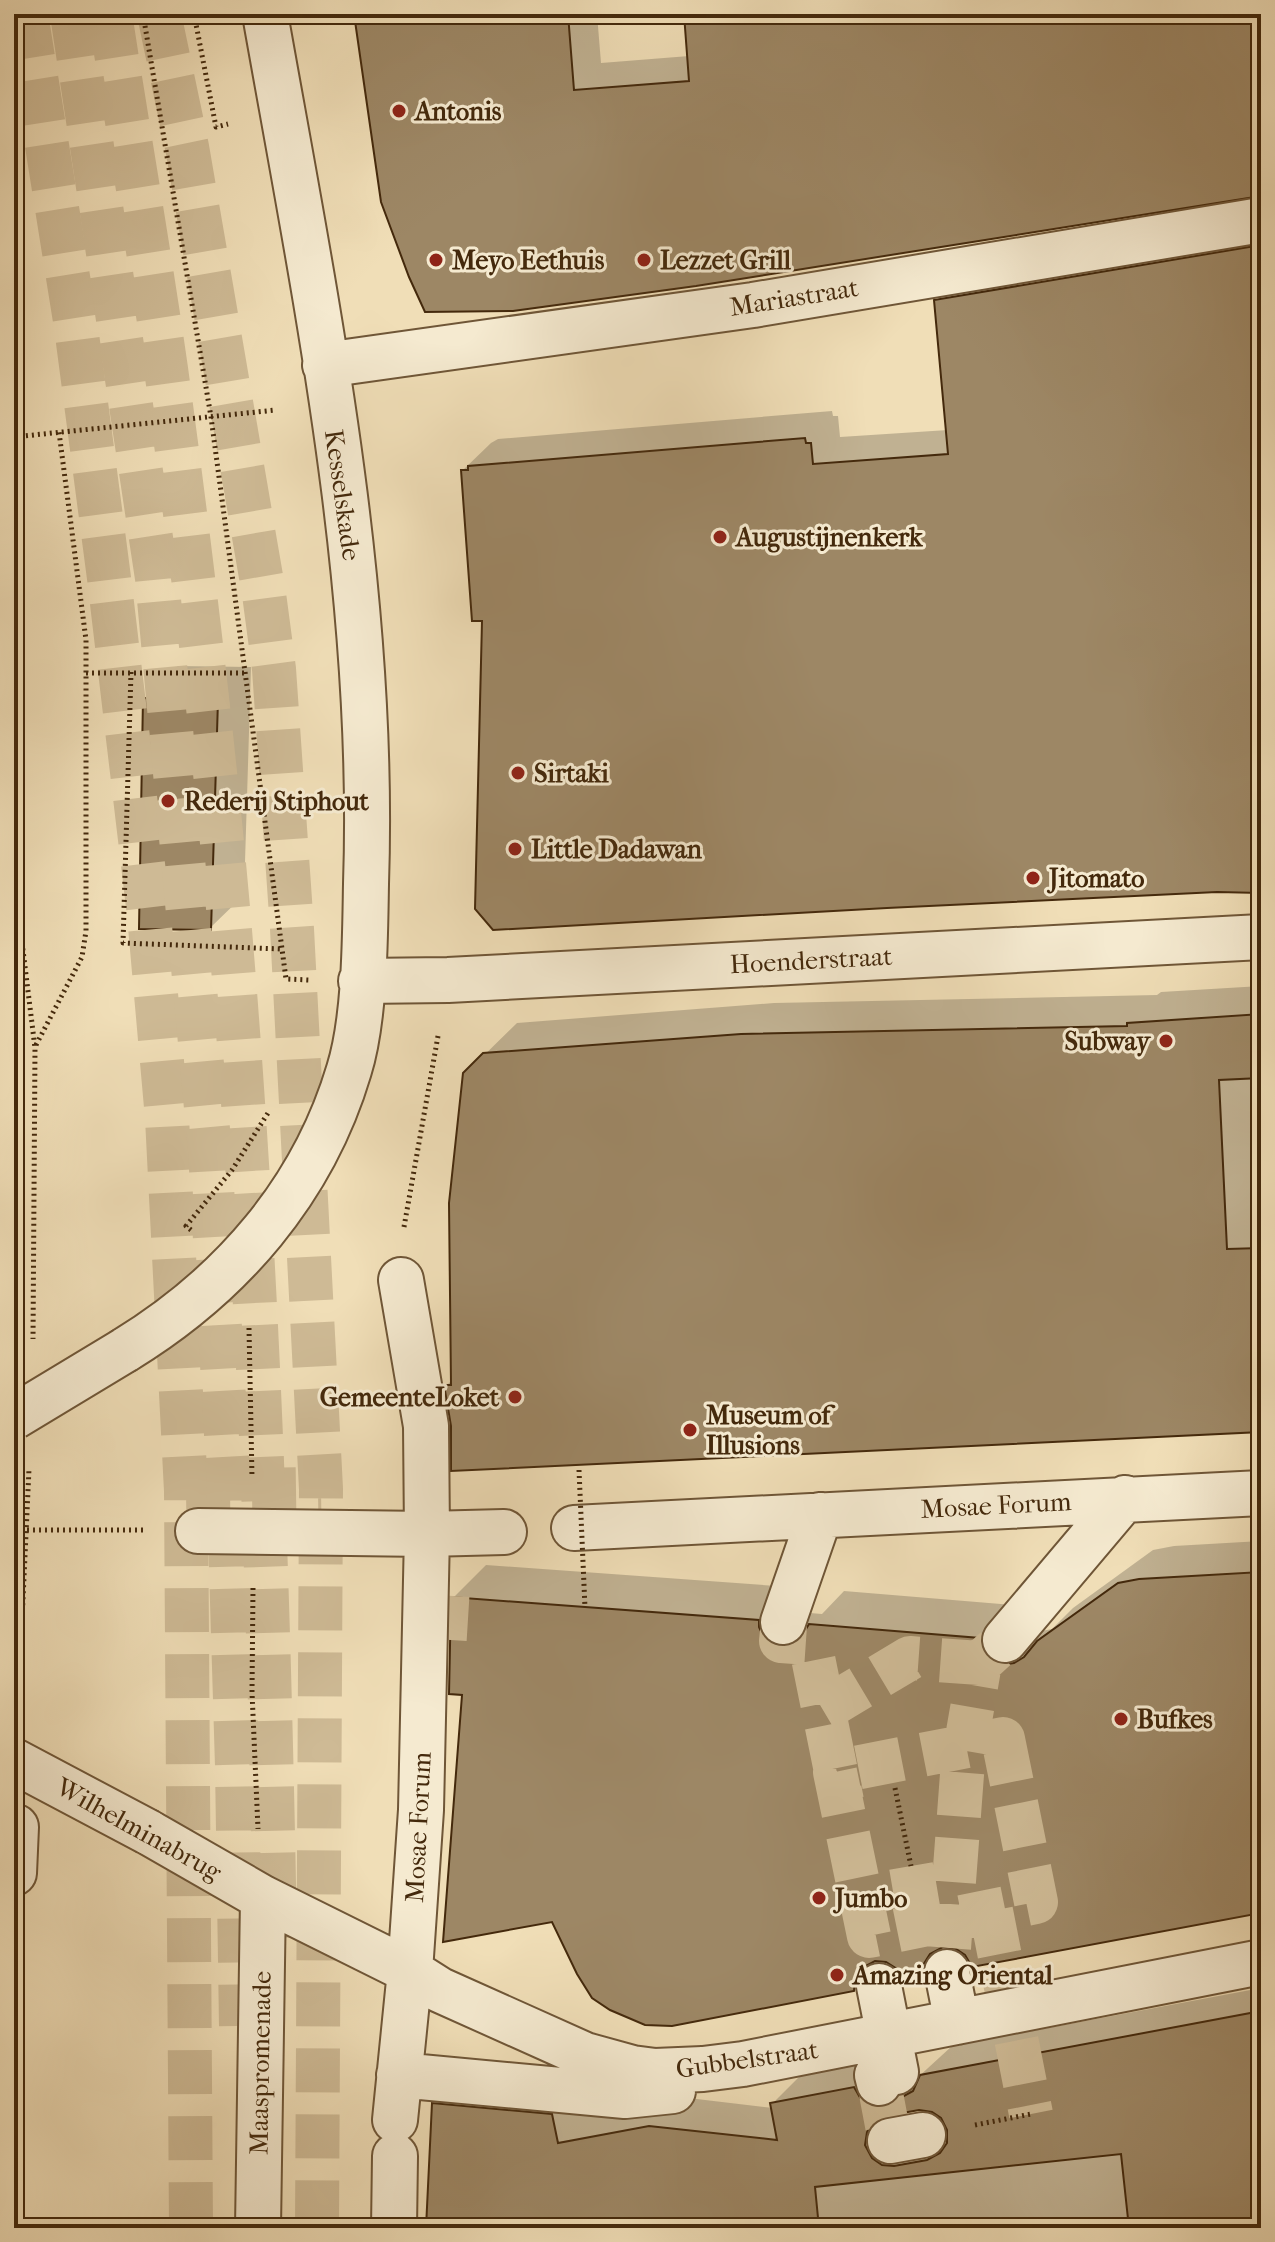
<svg xmlns="http://www.w3.org/2000/svg" width="1275" height="2242" font-family="'IM FELL French Canon',serif">
<style>
.shadow{fill:#0003;fill-rule:evenodd}
.building{fill:#9d8765;stroke:#44290c;stroke-width:2;fill-rule:evenodd}
.lines{fill:none;stroke-linecap:round;stroke-linejoin:round}
.minor-tunnel{stroke:#ceba95;stroke-width:44;stroke-dasharray:44 22;stroke-linecap:butt}
.major-tunnel{stroke:#ceba95;stroke-width:44;stroke-dasharray:44 22;stroke-linecap:butt}
.minor-casing{stroke:#6f5637;stroke-width:48}
.path{stroke:#44290c;stroke-width:5;stroke-dasharray:2 4;stroke-linecap:butt}
.minor{stroke:#f5ead0;stroke-width:44}
.minor-bridge-casing{stroke:#6f5637;stroke-width:48;stroke-linecap:butt}
.path-bridge{stroke:#44290c;stroke-width:5;stroke-dasharray:2 4;stroke-linecap:butt}
.minor-bridge{stroke:#f5ead0;stroke-width:44}
.poi-dot{fill:#8f2418;stroke:#f5ead0;stroke-width:3}
.labels{text-anchor:middle;stroke-width:6;stroke-linejoin:round;paint-order:stroke}
.poi-label{font-size:26px;font-weight:bold;fill:#44290c;stroke:#f5ead0;text-anchor:start}
.street-label{font-size:26px;fill:#44290c;stroke:#f5ead0}
</style>
<rect width="100%" height="100%" fill="#f0deb7"/>
<filter id="stains"><feTurbulence type="fractalNoise" baseFrequency=".0025" numOctaves="4"/><feColorMatrix values="0 0 0 0 .2 0 0 0 0 .09 0 0 0 0 .02 0 0 0 .5 -.17"/></filter>
<radialGradient id="worn" r=".72"><stop offset=".6" stop-color="#630" stop-opacity="0"/><stop offset="1" stop-color="#630" stop-opacity=".3"/></radialGradient>
<path class="shadow" d="M356,14H597L601,63L689,56L686,14H1261V194L737,278Z
M1261,223V887L484,619L463,470L491,443L498,439L832,411L833,416H838L840,437L948,430L936,301L963,273Z
M178,666L251,667L244,895L210,928L145,699Z
M1261,986V1076L1251,1077L1258,1218H1261V1430L453,1426L446,1386L453,1379L465,1074L517,1023L774,1003L1157,995L1161,992Z
M1261,1541V1911L967,1954L951,1946L922,1975L883,1960L854,1989L464,1693L453,1598L486,1565L791,1587L797,1604L810,1613L822,1614L844,1591L1013,1605L1036,1632L1052,1629L1073,1608L1153,1550L1174,1546Z
M1261,1988V2221L1208,2228H428L434,2104L464,2074L581,2085L587,2115L680,2097L773,2108L772,2104L802,2074L884,2059L916,2079L952,2046ZM919,2108L933,2110L943,2117L949,2132L925,2137L901,2128L893,2113Z"/>
<path class="building" d="M354,14H568L574,90L689,81L684,14H1261V196L696,286L513,311L425,312L409,277L381,202Z
M1261,245V893L1217,892L887,908L493,930L475,909L482,621H472L461,470H468V466L805,438L806,443H811L813,464L948,454L934,300Z
M143,698L218,700L211,930L139,929Z
M1261,1014V1078L1219,1080L1227,1249L1261,1248V1432L451,1471V1426L444,1385H451L449,1203L463,1073L483,1053L741,1034L1127,1026V1023Z
M1261,1572V1913L972,1967L965,1955L956,1949L943,1947L930,1954L923,1965V1977L903,1981L897,1969L886,1962L875,1961L862,1968L855,1979L854,1991L672,2026L645,2025L610,2010L592,1998L577,1974L552,1922L443,1942L462,1695L449,1694L451,1597L759,1620V1627L764,1638L776,1646L787,1647L799,1641L809,1624L980,1638L982,1649L988,1659L1001,1665L1014,1663L1024,1657L1037,1641L1118,1583L1139,1579Z
M1261,2011V2225L1235,2228H1129L1121,2154L815,2187L819,2228H426L432,2103L552,2114L558,2143L649,2126L777,2140L770,2103L854,2087L862,2101L873,2107H884L913,2091L920,2075ZM919,2110L932,2112L941,2118L947,2130V2143L940,2153L927,2160L894,2166L882,2165L872,2158L865,2145L867,2132L873,2123L886,2116Z"/>
<g class="lines">
<path class="minor-tunnel" d="M26,14L76,327L109,578L149,915L167,1118L186,1491L191,2228
M159,14L187,147L264,594L274,669L292,929L321,1489L317,2228
M186,1491L321,1489
M436,1617L468,1619
M783,1622L781,1641L810,1643L842,1801
M823,1710L910,1658L980,1663
M1003,1739L1036,1902L869,1936L835,1772Z
M911,1866L921,1925
M991,1911L1031,2114
M949,1948L963,1761L980,1663L1005,1640
M879,2083L890,2141"/>
<path class="major-tunnel" d="M72,14L157,578L210,1151L228,1470L237,1766L241,2026
M110,14C128,132 149,250 166,369C191,552 213,736 229,919C258,1258 269,1598 275,1938"/>
<defs>
<path id="minor" d="M325,365L753,305L1261,220
M361,981L448,980L1261,937
M125,1350C231,1285 313,1191 349,1070C365,1019 365,939 366,884C376,591 316,301 265,14
M574,1528L1261,1493
M198,1531L427,1534L504,1532
M783,1622L820,1515
M1005,1640L1125,1498
M148,1832L263,1898L410,1971L440,1990L585,2055L632,2068L655,2071L703,2069L743,2064L1261,1962
M14,1873L16,1827
M947,1972L957,2022
M399,2075L625,2096L673,2091
M879,2083L877,2075L896,2072L879,1986
M395,2120L410,1971L421,1810L427,1534L426,1426L401,1280
M890,2141L923,2135
M258,2228L263,1898
M394,2228L395,2156"/>
</defs>
<use href="#minor" class="minor-casing"/>
<path class="path" d="M143,14L211,417L286,979L309,980
M194,14L216,127L228,124
M14,437L276,410
M131,672L123,943L282,949
M86,673H245
M14,877L35,1048L33,1339
M36,1045L82,957L86,931V640L59,432
M404,1227L438,1036
M191,1230L186,1226L232,1170L268,1113
M249,1328L252,1478
M27,1530H145
M253,1588L252,1692L258,1829
M18,1707L29,1469
M895,1788L911,1866
M975,2125L1031,2114"/>
<use href="#minor" class="minor"/>
<defs>
<path id="minor-bridge" d="M14,1417L125,1350
M14,1761L148,1832"/>
</defs>
<use href="#minor-bridge" class="minor-bridge-casing"/>
<path class="path-bridge" d="M579,1470L585,1608"/>
<use href="#minor-bridge" class="minor-bridge"/>
</g>
<g class="poi-dot">
<circle cx="399" cy="111" r="8"/>
<circle cx="436" cy="260" r="8"/>
<circle cx="644" cy="260" r="8"/>
<circle cx="720" cy="537" r="8"/>
<circle cx="518" cy="773" r="8"/>
<circle cx="168" cy="801" r="8"/>
<circle cx="515" cy="849" r="8"/>
<circle cx="1033" cy="878" r="8"/>
<circle cx="1166" cy="1041" r="8"/>
<circle cx="515" cy="1397" r="8"/>
<circle cx="690" cy="1430" r="8"/>
<circle cx="1121" cy="1719" r="8"/>
<circle cx="819" cy="1898" r="8"/>
<circle cx="837" cy="1975" r="8"/>
</g>
<g class="labels">
<g class="poi-label">
<text x="415" y="120">Antonis</text>
<text x="452" y="269">Meyo Eethuis</text>
<text x="660" y="269">Lezzet Grill</text>
<text x="736" y="546">Augustijnenkerk</text>
<text x="534" y="782">Sirtaki</text>
<text x="184" y="810">Rederij Stiphout</text>
<text x="531" y="858">Little Dadawan</text>
<text x="1049" y="887">Jitomato</text>
<text x="1150" y="1050" text-anchor="end">Subway</text>
<text x="499" y="1406" text-anchor="end">GemeenteLoket</text>
<text x="706" y="1424">Museum of<tspan x="706" dy="30">Illusions</tspan></text>
<text x="1137" y="1728">Bufkes</text>
<text x="835" y="1907">Jumbo</text>
<text x="853" y="1984">Amazing Oriental</text>
</g>
<g class="street-label">
<text transform="translate(794 297) rotate(-9)" y="9">Mariastraat</text>
<text transform="translate(343 495) rotate(82)" y="9">Kesselskade</text>
<text transform="translate(811 960) rotate(-3)" y="9">Hoenderstraat</text>
<text transform="translate(996 1505) rotate(-3)" y="9">Mosae Forum</text>
<text transform="translate(418 1827) rotate(-87)" y="9">Mosae Forum</text>
<text transform="translate(139 1829) rotate(29)" y="9">Wilhelminabrug</text>
<text transform="translate(747 2059) rotate(-8)" y="9">Gubbelstraat</text>
<text transform="translate(260 2063) rotate(-89)" y="9">Maaspromenade</text>
</g>
</g>
<rect width="1275" height="2242" fill="none" stroke="#f0deb7" stroke-width="48"/>
<rect x="16" y="16" width="1243" height="2210" fill="none" stroke="#44290c" stroke-width="4"/>
<rect x="24" y="24" width="1227" height="2194" fill="none" stroke="#44290c" stroke-width="2"/>
<rect width="100%" height="100%" filter="url(#stains)"/>
<rect width="100%" height="100%" fill="url(#worn)"/>
</svg>
